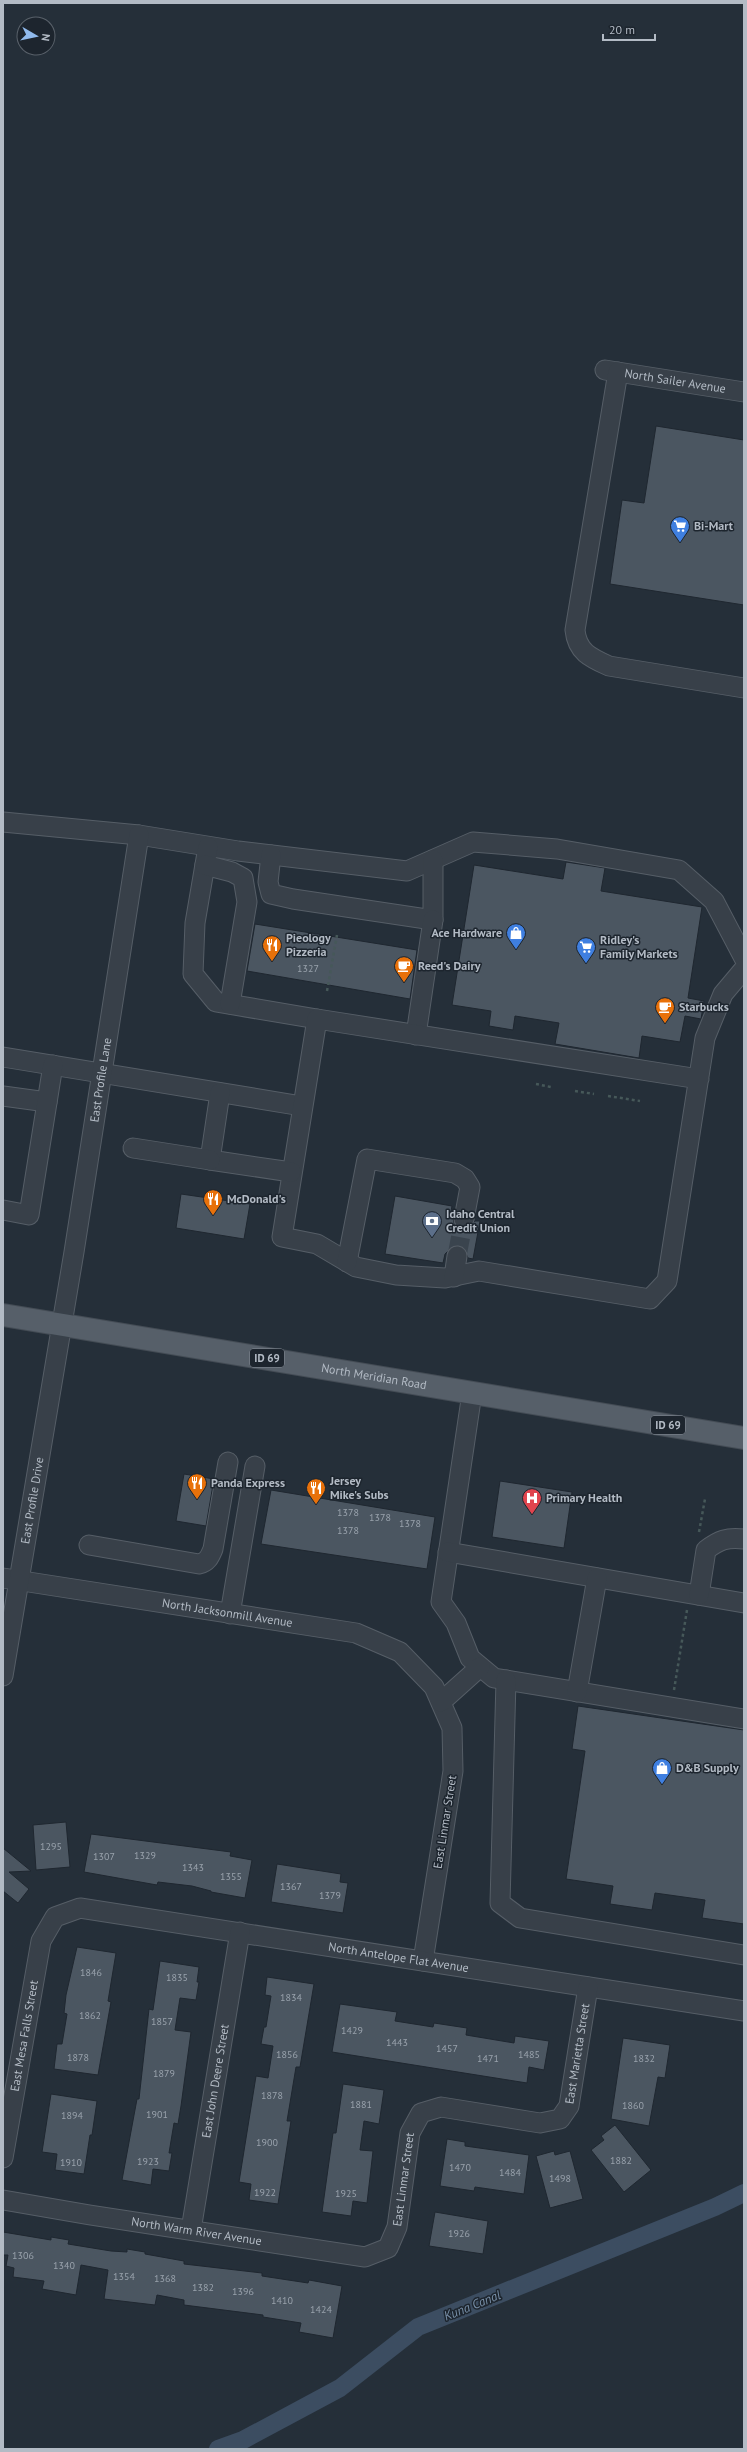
<svg xmlns="http://www.w3.org/2000/svg" width="747" height="2452" font-family="'PT Sans',sans-serif">
<style>
.lines{fill:none;stroke-linecap:round;stroke-linejoin:round}
.canal{stroke:#3c4d61;stroke-width:18}
.building{fill:#4b5661;stroke:#1f2730}
.minor-tunnel{stroke:#3a444e;stroke-width:19;stroke-dasharray:19 10;stroke-linecap:butt}
.minor-casing{stroke:#565e67;stroke-width:21}
.major-casing{stroke:#444c55;stroke-width:24}
.path{stroke:#465859;stroke-width:2.5;stroke-dasharray:3 3;stroke-linecap:butt}
.minor{stroke:#384049;stroke-width:19}
.major{stroke:#565f69;stroke-width:22}
.labels{text-anchor:middle;stroke-width:3;stroke-linejoin:round;paint-order:stroke}
.number-label{font-size:10px;fill:#99a2ac}
.shield{fill:#1d252e;stroke:#868e98;stroke-width:1}
.shield-label{font-size:11px;font-weight:bold;fill:#b3bbc5}
.street-label{font-size:12px;fill:#b3bbc5;stroke:#1d252e}
.poi-label{font-size:12px;font-weight:bold;fill:#b3bbc5;stroke:#1d252e;text-anchor:start}
.water-label{font-size:13px;font-style:italic;fill:#778ea6;stroke:#1d252e}
</style>
<rect width="100%" height="100%" fill="#252f39"/>
<g class="lines">
<path class="canal" d="M218,2449L243,2440L340,2388L418,2327L715,2207L744,2193"/>
</g>
<path class="building" d="M656,426L744,440V605L610,584L622,500L644,503Z
M566,862L605,868L601,891L702,907L688,998L704,1001L701,1019L685,1016L680,1042L642,1036L639,1058L555,1044L559,1023L515,1016L513,1030L489,1026L491,1011L452,1005L474,865L563,879Z
M255,924L417,950L410,999L247,971Z
M181,1194L250,1204L244,1239L176,1228Z
M395,1196L452,1206L450,1216L453,1217L454,1223L462,1230L468,1229L475,1221H480L473,1259L468,1258L464,1248L458,1245L453,1246L445,1254L443,1263L385,1254Z
M184,1474L214,1479L206,1526L176,1521Z
M500,1481L572,1492L564,1548L492,1537Z
M271,1490L435,1517L427,1569L261,1544Z
M578,1706L744,1730V1924L702,1918L705,1900L655,1893L652,1910L610,1904L613,1886L566,1879L585,1751L572,1749Z
M66,1822L70,1867L36,1870L33,1825Z
M91,1834L231,1852L230,1856L252,1860L245,1898L211,1892V1891L192,1886L158,1882L157,1885L84,1872Z
M3,1848L31,1871L9,1872L29,1889L18,1903L3,1891Z
M277,1864L341,1874L340,1882L348,1883L343,1913L271,1902Z
M77,1947L116,1953L108,2001L111,2002L98,2075L54,2069L57,2044H62L67,2014L64,2013L66,1995Z
M160,1961L199,1967L197,1982H199L196,2000L180,1998L175,2030L191,2032L181,2106L178,2124L174,2123L169,2153H172L169,2171L153,2169L151,2185L122,2180L137,2099H139L149,2009L153,2010Z
M267,1977L314,1984L300,2067H296L287,2121H291L278,2204L249,2200L251,2184L239,2182L256,2076L268,2078L273,2046L261,2044L264,2027H266L271,1996L265,1995Z
M340,2004L397,2012L395,2021L433,2027L434,2023L467,2028L466,2035L514,2043L515,2036L549,2041L544,2070L529,2067L527,2083L332,2052Z
M623,2038L670,2045L665,2078L658,2077L649,2126L611,2119Z
M343,2084L384,2090L379,2124L364,2121L360,2150L373,2151L367,2203L353,2201L351,2216L322,2212L333,2133H336Z
M51,2094L97,2101L92,2135H90L84,2174L55,2170L57,2154L42,2152Z
M615,2125L651,2170L624,2192L591,2150L604,2140L601,2136Z
M447,2139L465,2142V2146L529,2155L524,2194L475,2187L474,2191L440,2186Z
M554,2151L555,2155L570,2151L583,2199L550,2208L536,2156Z
M435,2212L488,2221L483,2254L429,2246Z
M3,2232L51,2240V2237L69,2240L68,2244L111,2251L127,2252V2249L145,2252V2254L184,2261V2264L262,2273V2276L308,2283L309,2280L342,2286L333,2338L299,2332L301,2323L263,2317V2315L184,2305V2300L157,2295L155,2305L104,2299L108,2270L81,2265L76,2295L42,2289L44,2281L13,2277L14,2268L6,2266L8,2255H3Z"/>
<g class="lines">
<path class="minor-tunnel" d="M457,1256L464,1219"/>
<defs>
<g id="minor">
<path id="s1" d="M605,370L744,392"/>
<path d="M618,372L575,630C577,652 591,658 609,666L744,688"/>
<path d="M3,822L139,835L238,851L407,871L473,842L557,849L679,870L714,901L744,958"/>
<path d="M208,847L195,923L193,974L216,1002L317,1019"/>
<path d="M271,855L268,882L271,894L293,899L433,920V860"/>
<path d="M205,865L232,872L243,878L247,902L230,1004"/>
<path d="M416,1035L433,920"/>
<path d="M3,1057L302,1106"/>
<path d="M699,1079L317,1019L282,1237L317,1244L356,1267L396,1275L445,1278L479,1271L650,1299L667,1281L705,1038L723,994L744,969"/>
<path d="M220,1093L210,1160L291,1172"/>
<path d="M3,1096L47,1102"/>
<path d="M133,1148L210,1160"/>
<path d="M3,1210L29,1215L53,1065"/>
<path d="M347,1262L367,1159L455,1173L465,1179L470,1187L464,1219"/>
<path d="M454,1277L457,1256"/>
<path d="M472,1393L441,1602L456,1623L470,1658L494,1678L744,1719"/>
<path d="M89,1545L199,1564C208,1562 210,1556 213,1549L228,1462"/>
<path d="M448,1552L744,1603"/>
<path id="s2" d="M3,1578L356,1633L400,1652L434,1687L452,1728L453,1771L423,1961"/>
<path d="M699,1595L706,1550C719,1540 727,1537 744,1539"/>
<path d="M230,1614L255,1466"/>
<path id="s3" d="M3,1676L74,1252L139,835"/>
<path d="M506,1680L500,1903L520,1918L744,1955"/>
<path d="M577,1692L597,1578"/>
<path d="M441,1702L480,1667"/>
<path id="s4" d="M3,2158L41,1941L55,1917L80,1908L744,2011"/>
<path id="s5" d="M3,2200L90,2215L365,2257L388,2248L397,2227L410,2133L421,2113L441,2107L540,2123L560,2119L569,2106L588,1987"/>
<path id="s6" d="M191,2230L240,1932"/>
</g>
<g id="major">
<path id="s7" d="M3,1315L744,1438"/>
</g>
</defs>
<use href="#minor" class="minor-casing"/>
<use href="#major" class="major-casing"/>
<path class="path" d="M327,991L337,935
M536,1084L551,1087
M575,1091L594,1094
M608,1096L640,1101
M699,1532L705,1499
M674,1690L687,1610"/>
<use href="#minor" class="minor"/>
<use href="#major" class="major"/>
</g>
<defs>
<symbol id="supermarket-pin" viewBox="-11 -11 22 30"><path d="M0 17L-7.5 6A9.5 9.5 0 1 1 7.5 6Z" fill="#3f7fe0" stroke="#1d252e"/><path d="M-6-5.5h2.5l.6 2H6L4.5 2H-2.5L-4.4-4H-6ZM-1.5 3.2a1.3 1.3 0 1 0 .1 0ZM3 3.2a1.3 1.3 0 1 0 .1 0Z" fill="#fff"/></symbol>
<symbol id="shop-pin" viewBox="-11 -11 22 30"><path d="M0 17L-7.5 6A9.5 9.5 0 1 1 7.5 6Z" fill="#3f7fe0" stroke="#1d252e"/><path d="M-5-2.5h2.3a2.7 3.5 0 0 1 5.4 0H5L5.5 6h-11ZM-1.5-2.5h3a1.5 2.3 0 0 0-3 0Z" fill="#fff"/></symbol>
<symbol id="restaurant-pin" viewBox="-11 -11 22 30"><path d="M0 17L-7.5 6A9.5 9.5 0 1 1 7.5 6Z" fill="#e8710a" stroke="#1d252e"/><path d="M-5-6h1v4h1v-4h1v4h1v-4h1v5L-1.5 .5V6h-2V.5L-5-1ZM5-6V6H3V1.5H1.5Q1.5-4 5-6Z" fill="#fff"/></symbol>
<symbol id="cafe-pin" viewBox="-11 -11 22 30"><path d="M0 17L-7.5 6A9.5 9.5 0 1 1 7.5 6Z" fill="#e8710a" stroke="#1d252e"/><path d="M-5.5-4.5H6V0H3Q3 3.5 0 3.5H-2.5Q-5.5 3.5-5.5 0ZM3-3.2v2h1.7v-2ZM-6 4.5H4V6H-6Z" fill="#fff"/></symbol>
<symbol id="bank-pin" viewBox="-11 -11 22 30"><path d="M0 17L-7.5 6A9.5 9.5 0 1 1 7.5 6Z" fill="#5c6f8a" stroke="#1d252e"/><path d="M-6-4H6V4H-6ZM0-2.3a2.3 2.3 0 1 0 0 4.6a2.3 2.3 0 1 0 0-4.6Z" fill="#fff"/></symbol>
<symbol id="hospital-pin" viewBox="-11 -11 22 30"><path d="M0 17L-7.5 6A9.5 9.5 0 1 1 7.5 6Z" fill="#e0444e" stroke="#1d252e"/><path d="M-5-5h3v3.5h4V-5h3V5h-3V1.5h-4V5h-3Z" fill="#fff"/></symbol>
</defs>
<g fill-rule="evenodd">
<use href="#supermarket-pin" x="669" y="515" width="22" height="30"/>
<use href="#shop-pin" x="505" y="922" width="22" height="30"/>
<use href="#restaurant-pin" x="261" y="934" width="22" height="30"/>
<use href="#supermarket-pin" x="575" y="936" width="22" height="30"/>
<use href="#cafe-pin" x="393" y="955" width="22" height="30"/>
<use href="#cafe-pin" x="654" y="996" width="22" height="30"/>
<use href="#restaurant-pin" x="202" y="1188" width="22" height="30"/>
<use href="#bank-pin" x="421" y="1210" width="22" height="30"/>
<use href="#restaurant-pin" x="186" y="1472" width="22" height="30"/>
<use href="#restaurant-pin" x="305" y="1477" width="22" height="30"/>
<use href="#hospital-pin" x="521" y="1487" width="22" height="30"/>
<use href="#shop-pin" x="651" y="1757" width="22" height="30"/>
</g>
<g class="labels">
<g class="number-label">
<text x="308" y="972">1327</text>
<text x="348" y="1516">1378</text>
<text x="380" y="1521">1378</text>
<text x="410" y="1527">1378</text>
<text x="348" y="1534">1378</text>
<text x="51" y="1850">1295</text>
<text x="145" y="1859">1329</text>
<text x="104" y="1860">1307</text>
<text x="193" y="1871">1343</text>
<text x="231" y="1880">1355</text>
<text x="291" y="1890">1367</text>
<text x="330" y="1899">1379</text>
<text x="91" y="1976">1846</text>
<text x="177" y="1981">1835</text>
<text x="291" y="2001">1834</text>
<text x="90" y="2019">1862</text>
<text x="162" y="2025">1857</text>
<text x="352" y="2034">1429</text>
<text x="397" y="2046">1443</text>
<text x="447" y="2052">1457</text>
<text x="287" y="2058">1856</text>
<text x="529" y="2058">1485</text>
<text x="78" y="2061">1878</text>
<text x="488" y="2062">1471</text>
<text x="644" y="2062">1832</text>
<text x="164" y="2077">1879</text>
<text x="272" y="2099">1878</text>
<text x="361" y="2108">1881</text>
<text x="633" y="2109">1860</text>
<text x="157" y="2118">1901</text>
<text x="72" y="2119">1894</text>
<text x="267" y="2146">1900</text>
<text x="621" y="2164">1882</text>
<text x="148" y="2165">1923</text>
<text x="71" y="2166">1910</text>
<text x="460" y="2171">1470</text>
<text x="510" y="2176">1484</text>
<text x="560" y="2182">1498</text>
<text x="265" y="2196">1922</text>
<text x="346" y="2197">1925</text>
<text x="459" y="2237">1926</text>
<text x="23" y="2259">1306</text>
<text x="64" y="2269">1340</text>
<text x="124" y="2280">1354</text>
<text x="165" y="2282">1368</text>
<text x="203" y="2291">1382</text>
<text x="243" y="2295">1396</text>
<text x="282" y="2304">1410</text>
<text x="321" y="2313">1424</text>
</g>
<g class="shield">
<rect x="250" y="1349" width="34" height="18" rx="3"/>
<rect x="651" y="1416" width="34" height="18" rx="3"/>
</g>
<g class="shield-label">
<text x="267" y="1362">ID 69</text>
<text x="668" y="1429">ID 69</text>
</g>
<g class="street-label">
<text dy="4" stroke="none"><textPath href="#s1" startOffset="71">North Sailer Avenue</textPath></text>
<text dy="4" stroke="none"><textPath href="#s3" startOffset="604">East Profile Lane</textPath></text>
<text dy="4" stroke="none"><textPath href="#s7" startOffset="376">North Meridian Road</textPath></text>
<text dy="4" stroke="none"><textPath href="#s3" startOffset="178">East Profile Drive</textPath></text>
<text dy="4" stroke="none"><textPath href="#s2" startOffset="227">North Jacksonmill Avenue</textPath></text>
<text transform="translate(445 1822) rotate(-81)" y="4">East Linmar Street</text>
<text dy="4" stroke="none"><textPath href="#s4" startOffset="597">North Antelope Flat Avenue</textPath></text>
<text dy="4" stroke="none"><textPath href="#s4" startOffset="124">East Mesa Falls Street</textPath></text>
<text dy="4" stroke="none"><textPath href="#s5" startOffset="742">East Marietta Street</textPath></text>
<text dy="4" stroke="none"><textPath href="#s6" startOffset="151">East John Deere Street</textPath></text>
<text dy="4" stroke="none"><textPath href="#s5" startOffset="462">East Linmar Street</textPath></text>
<text dy="4" stroke="none"><textPath href="#s5" startOffset="196">North Warm River Avenue</textPath></text>
</g>
<g class="poi-label">
<text x="694" y="530">Bi-Mart</text>
<text x="502" y="937" text-anchor="end">Ace Hardware</text>
<text x="286" y="942">Pieology<tspan x="286" dy="14">Pizzeria</tspan></text>
<text x="600" y="944">Ridley's<tspan x="600" dy="14">Family Markets</tspan></text>
<text x="418" y="970">Reed's Dairy</text>
<text x="679" y="1011">Starbucks</text>
<text x="227" y="1203">McDonald's</text>
<text x="446" y="1218">Idaho Central<tspan x="446" dy="14">Credit Union</tspan></text>
<text x="330" y="1485">Jersey<tspan x="330" dy="14">Mike's Subs</tspan></text>
<text x="211" y="1487">Panda Express</text>
<text x="546" y="1502">Primary Health</text>
<text x="676" y="1772">D&amp;B Supply</text>
</g>
<g class="water-label">
<text transform="translate(472 2305) rotate(-22)" y="5">Kuna Canal</text>
</g>
</g>
<rect width="747" height="2452" fill="none" stroke="#b3bbc5" stroke-width="8"/>
<g transform="translate(36 36) rotate(99)"><circle r="19" fill="#1d252e" stroke="#59616a"/>
<path d="M0-3L7 15L0 10L-7 15Z" fill="#90baed"/>
<text y="-6" font-size="11" font-weight="bold" text-anchor="middle" fill="#b3bbc5">N</text>
</g>
<path d="M603 34v6h52v-6" fill="none" stroke="#b3bbc5" stroke-width="2"/>
<text x="609" y="34" font-size="12" fill="#b3bbc5" stroke="#1d252e" stroke-width="3" paint-order="stroke">20 m</text>
</svg>
